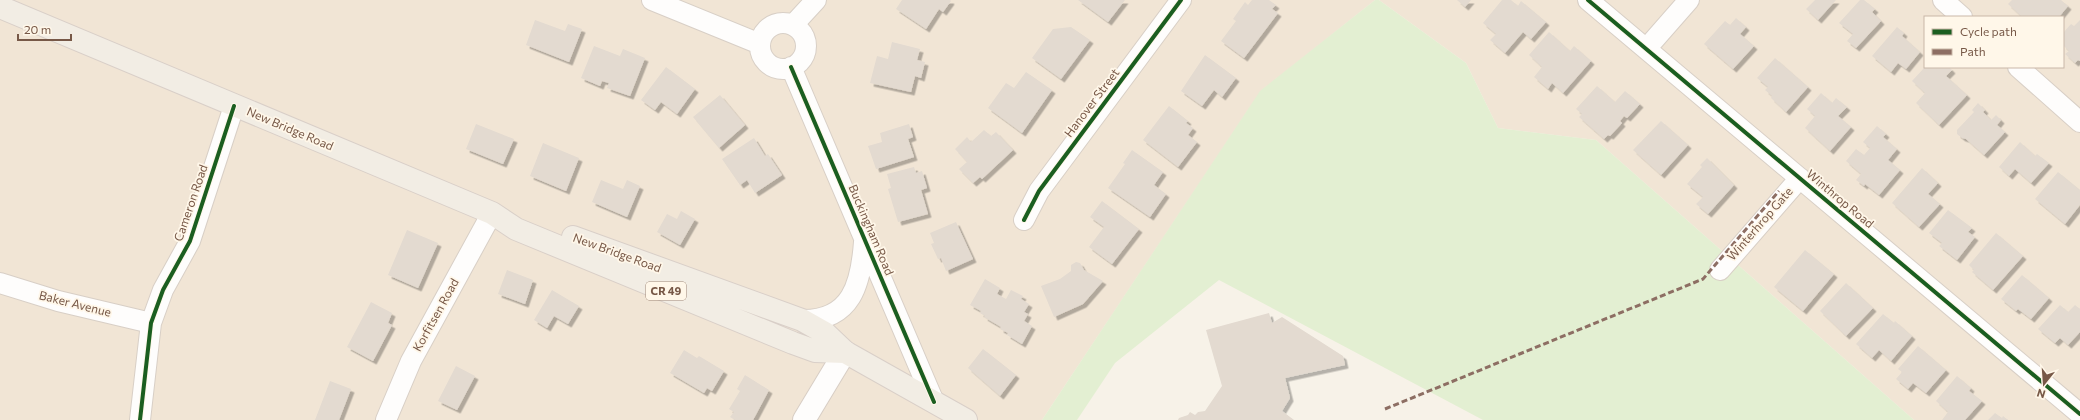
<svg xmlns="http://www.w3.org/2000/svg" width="2080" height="420" font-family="Commissioner,sans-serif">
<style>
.residential{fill:#f1e5d5;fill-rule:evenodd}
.green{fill:#e3efd2}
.building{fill:#e3dad0;filter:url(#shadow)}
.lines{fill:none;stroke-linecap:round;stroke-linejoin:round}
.street-casing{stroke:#d8cfc6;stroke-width:22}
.secondary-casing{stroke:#d8cec5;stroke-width:24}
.primary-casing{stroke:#d9cfc8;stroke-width:24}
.street{stroke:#fefdfc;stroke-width:20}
.secondary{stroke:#fefdfc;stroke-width:22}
.primary{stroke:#f2ede4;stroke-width:22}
.quiet{stroke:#8d6e63;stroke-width:3;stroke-dasharray:6 3;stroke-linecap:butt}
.cycleway-casing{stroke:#fff7e9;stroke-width:6}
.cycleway{stroke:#1b5e20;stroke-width:4}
.labels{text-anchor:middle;stroke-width:3.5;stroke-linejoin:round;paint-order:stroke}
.shield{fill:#fff7e9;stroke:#a08878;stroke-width:1}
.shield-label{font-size:11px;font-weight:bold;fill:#775847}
.street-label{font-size:12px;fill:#775847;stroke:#fff7e9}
</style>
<defs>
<filter id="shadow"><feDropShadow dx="3.5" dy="3.5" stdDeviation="0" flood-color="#0004"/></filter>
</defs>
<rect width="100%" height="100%" fill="#f7f2e8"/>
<path class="residential" d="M0,0H1375L1260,92L1042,420H0Z
M1379,0H2080V420H1914L1596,140L1498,128L1466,63ZM1925,17H2063V67H1925Z"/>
<path class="green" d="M1375,0H1379L1466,63L1498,128L1596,140L1914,420H1483L1219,280L1115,363L1077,420H1042L1260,91Z"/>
<path class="building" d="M902,0H950L951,1L943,12L939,9L926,29L896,9Z
M1078,0H1125L1108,22Z
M1252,0H1269L1276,5L1272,9L1278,13L1244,58L1221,41L1236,21L1233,19L1245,2L1248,5Z
M1457,0H1471L1465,7Z
M1502,0H1511L1518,6L1521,1L1546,22L1531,39L1523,32L1505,53L1490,40L1496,34L1483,23Z
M1815,0H1836L1818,20L1806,9Z
M1860,0H1864L1875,9L1872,12L1881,21L1856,48L1847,41L1853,34L1839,23Z
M2012,0H2061L2068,6L2059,17H2022L2008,4Z
M1736,18L1746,27L1740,34L1754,46L1733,69L1704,44L1725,21L1730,25Z
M535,20L565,31L568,24L582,29L569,62L526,45Z
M2080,20V61L2078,60L2075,63L2065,54L2069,51L2063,45V33L2071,24L2074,26Z
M1071,27L1090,40L1061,79L1032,58L1053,29Z
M1897,27L1904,33L1902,36L1920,52L1906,69L1898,63L1891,72L1872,56Z
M1549,32L1570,51L1574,46L1591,61L1563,93L1552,83L1548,89L1534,77L1542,67L1529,55Z
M892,42L920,49L917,60L925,62L921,78L915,76L911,92L870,83L877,56L888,59Z
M594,46L620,56L623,49L645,58L630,96L607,88L609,83L602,81L600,86L581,78Z
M1205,55L1236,78L1222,97L1214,90L1202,106L1181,91Z
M1775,58L1808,87L1786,112L1771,98L1772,96L1765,90L1768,87L1757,78Z
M666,67L695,89L677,114L661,102L655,110L641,100Z
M1925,67H1949L1952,70L1946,76L1967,95L1939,125L1916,103L1925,93L1912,81Z
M1026,72L1052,90L1022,133L988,108L1006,83L1014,88Z
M1597,86L1615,102L1625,91L1640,104L1627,118L1624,116L1620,121L1622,123L1610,136L1608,135L1604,139L1579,117L1582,114L1576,109Z
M1821,93L1832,103L1836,98L1847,107L1838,116L1851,127L1830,151L1805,128L1815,116L1807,109Z
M720,95L745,125L719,148L693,117Z
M1978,103L1985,110L1983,112L1991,120L1996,115L2001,120L1997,125L2005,132L1984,155L1966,139L1962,138L1957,134V130L1974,112L1972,110Z
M1169,106L1188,121L1186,123L1193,128L1188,135L1197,142L1178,167L1143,140Z
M1661,121L1688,145L1661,175L1633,150Z
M476,124L514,139L503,164L466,149Z
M909,124L913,137L908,139L914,157L876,169L868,146L882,142L880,133Z
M1877,126L1886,134L1883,137L1897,149L1888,160L1900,170L1879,195L1865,184L1864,186L1856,180L1861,174L1846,161L1856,149L1864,155L1870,148L1863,142Z
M984,130L991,136L996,132L1013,150L982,179L980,177L973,183L959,169L967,162L955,149L967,137L971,142Z
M754,138L765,156L768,154L782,175L755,193L747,180L740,185L722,159Z
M2020,142L2035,156L2037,154L2049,163L2031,183L2015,169L2009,176L1999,167Z
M543,143L579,158L566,191L530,176Z
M1132,150L1163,172L1154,185L1166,194L1150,217L1108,188L1125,164L1123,163Z
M1707,158L1734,185L1708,214L1696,204L1703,197L1687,184L1702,167L1700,165Z
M914,167L916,173L922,171L927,188L921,190L928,214L898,222L888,189L891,188L887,174Z
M1922,168L1938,183L1928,194L1940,204L1919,227L1892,203Z
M2058,172L2080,190V205L2065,224L2035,199Z
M601,180L623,189L627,180L640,186L627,217L592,202Z
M1102,201L1139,229L1112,264L1089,247L1104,227L1090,217Z
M1948,210L1972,228L1968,232L1975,237L1957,260L1939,246L1942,243L1929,233Z
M681,211L695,219L680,245L657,232L667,214L677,219Z
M956,222L973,259L946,271L941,258L938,259L931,244L934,243L930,233Z
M407,230L438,243L418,288L388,275Z
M1996,233L2023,256L1993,290L1972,272L1974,270L1969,265Z
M1805,250L1834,274L1803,311L1774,287Z
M1076,262L1080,263L1084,270L1103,281L1083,304L1054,317L1041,286L1060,279L1071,271V265Z
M507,270L533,280L525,304L498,294Z
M2022,275L2049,298L2031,319L2018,309L2016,311L2001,299Z
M985,279L1000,288L997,294L1006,299L1011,290L1023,296L1021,299L1029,304L1024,312L1028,314L1024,321L1032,326L1022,344L1007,335L1008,333L1000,329L1001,327L984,317L985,316L980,313L981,311L970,305Z
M1846,283L1873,308L1846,336L1820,311Z
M552,290L579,306L568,324L554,316L547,328L534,320Z
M371,302L392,313L388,323L392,325L373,361L347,347Z
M2060,305L2068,312L2075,305L2080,309V332L2068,345L2060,338L2055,343L2038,329Z
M1269,313L1272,323L1282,317L1343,356L1345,365L1285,378L1290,398L1282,411L1294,420H1178L1179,418L1188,415L1190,412L1195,415L1198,412L1205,411L1222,386L1206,330Z
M1883,314L1894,323L1895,321L1912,336L1891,361L1879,350L1872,358L1856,344Z
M1918,346L1946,370L1926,393L1913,383L1908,389L1896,379L1902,372L1898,369Z
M983,349L1016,375L1000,396L968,368Z
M684,350L697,358L699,356L724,371L712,391L707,388L704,393L670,373Z
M456,366L475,376L457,410L438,401Z
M745,375L769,390L753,420H735L730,417L734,412L729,409L740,391L737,389Z
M1957,376L1971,388L1969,391L1982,401L1965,420H1942L1948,412L1936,401Z
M330,381L351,389L339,420H315Z
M1995,413L2002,418L2003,416L2008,420H1988Z"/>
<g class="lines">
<defs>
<path id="street" d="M652,0L760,44
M1588,0L2080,414
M1943,0L1962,17
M760 46a23 23 0 1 1 46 0a23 23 0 1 1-46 0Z
M793,25L816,0
M1646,49L1689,0
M791,67L934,402
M2018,67L2080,122
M1024,220L1039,191L1181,0
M1720,270L1800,178
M0,283L58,301L151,323
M802,320C852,321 861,283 864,242
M140,420L151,323L163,290L190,241L234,106
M386,420L411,361L492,213"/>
<path id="secondary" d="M804,420L845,352"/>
<path id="primary" d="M0,7L492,213L516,229L793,343L815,351L845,352
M573,237L802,320L825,333L845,352L966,420"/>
</defs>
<use href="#street" class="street-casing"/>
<use href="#secondary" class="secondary-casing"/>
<use href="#primary" class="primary-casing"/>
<use href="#street" class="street"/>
<use href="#secondary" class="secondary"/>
<use href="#primary" class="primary"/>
<path class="quiet" d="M1385,409L1703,279L1779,191"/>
<defs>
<path id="cycleway" d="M1588,0L2080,414
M791,67L934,402
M1024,220L1039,191L1181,0
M140,420L151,323L163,290L190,241L234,106"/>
</defs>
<use href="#cycleway" class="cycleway-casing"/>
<use href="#cycleway" class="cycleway"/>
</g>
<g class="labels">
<rect class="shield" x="646" y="282" width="40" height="18" rx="3"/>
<g class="shield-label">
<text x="666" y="295">CR 49</text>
</g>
<g class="street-label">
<text transform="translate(1092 103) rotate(-53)" y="4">Hanover Street</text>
<text transform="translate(290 129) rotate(23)" y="4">New Bridge Road</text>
<text transform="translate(1840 199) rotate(40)" y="4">Winthrop Road</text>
<text transform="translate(191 203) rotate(-71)" y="4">Cameron Road</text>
<text transform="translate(1760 224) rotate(-49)" y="4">Winterhrop Gate</text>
<text transform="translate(871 230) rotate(67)" y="4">Buckingham Road</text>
<text transform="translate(617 253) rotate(20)" y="4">New Bridge Road</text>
<text transform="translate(75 304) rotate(14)" y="4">Baker Avenue</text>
<text transform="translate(436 315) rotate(-61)" y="4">Korfitsen Road</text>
</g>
</g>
<rect x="1924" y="16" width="140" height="52" fill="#fff7e9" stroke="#c9b7a8"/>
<rect x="1932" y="29" width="20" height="6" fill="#1b5e20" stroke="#c9b7a8"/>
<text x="1960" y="36" font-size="12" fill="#775847">Cycle path</text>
<rect x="1932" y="49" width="20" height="6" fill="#8d6e63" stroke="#c9b7a8"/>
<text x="1960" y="56" font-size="12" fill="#775847">Path</text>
<g transform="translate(2044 384) rotate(197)" stroke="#fff7e9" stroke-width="3" paint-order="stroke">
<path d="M0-3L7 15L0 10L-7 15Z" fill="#775847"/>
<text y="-6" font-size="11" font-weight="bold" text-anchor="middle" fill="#775847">N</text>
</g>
<path d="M18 34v6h53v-6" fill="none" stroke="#775847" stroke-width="2"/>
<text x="24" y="34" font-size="12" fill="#775847" stroke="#fff7e9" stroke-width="3" paint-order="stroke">20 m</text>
</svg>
